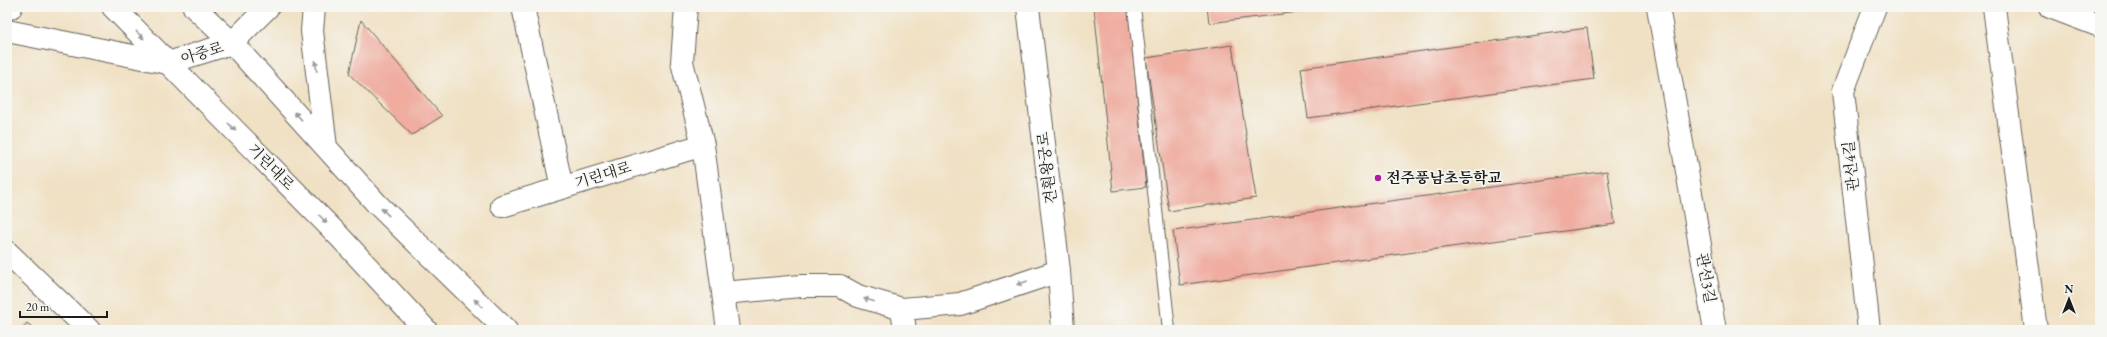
<svg xmlns="http://www.w3.org/2000/svg" width="2107" height="337" font-family="'EB Garamond','Noto Serif KR',serif">
<style>
.building{fill:#efac9f}
.lines{fill:none;stroke-linecap:round;stroke-linejoin:round}
.lane-casing{stroke:#666157;stroke-width:14}
.street-casing{stroke:#666157;stroke-width:24}
.secondary-casing{stroke:#666157;stroke-width:24}
.lane{stroke:#fff;stroke-width:12}
.street{stroke:#fff;stroke-width:22}
.secondary{stroke:#fff;stroke-width:22}
.oneway{fill:#999}
.poi-dot{fill:#b5179e;stroke:#f6f6f2;stroke-width:1.5}
.labels{text-anchor:middle;stroke-width:3.5;stroke-linejoin:round;paint-order:stroke}
.street-label{font-size:15px;fill:#1c1c1c;stroke:#f6f6f2}
.poi-label{font-size:15px;font-weight:bold;fill:#1c1c1c;stroke:#f6f6f2;text-anchor:start}
</style>
<rect width="100%" height="100%" fill="#f6f6f2"/>
<filter id="ink" filterUnits="userSpaceOnUse"><feTurbulence type="fractalNoise" baseFrequency=".025" numOctaves="2"/><feDisplacementMap in="SourceGraphic" scale="8" xChannelSelector="R" yChannelSelector="G"/><feConvolveMatrix kernelMatrix="1 2 1 2 8 2 1 2 1" color-interpolation-filters="sRGB"/></filter>
<filter id="wash" filterUnits="userSpaceOnUse"><feTurbulence type="fractalNoise" baseFrequency=".012" numOctaves="4" result="noise"/><feDisplacementMap in="SourceGraphic" scale="16" xChannelSelector="R" yChannelSelector="G"/><feGaussianBlur stdDeviation="0.9" result="paint"/><feColorMatrix in="noise" values="0 0 0 0 0 0 0 0 0 0 0 0 0 0 0 0 0 1.4 0 .05"/><feComposite in="paint" operator="in"/></filter>
<g filter="url(#wash)">
<rect width="100%" height="100%" fill="#f0e1c4"/>
<g id="blocks">
<path class="building" d="M1094,7H1128L1146,187L1113,191Z
M1207,7H1332V8L1209,23Z
M361,20L442,116L412,135L349,74Z
M1587,28L1594,79L1308,118L1301,68Z
M1232,45L1256,198L1169,211L1146,58Z
M1607,171L1615,224L1180,285L1173,231Z
M27,323L36,330H21Z"/>
</g>
</g>
<g filter="url(#ink)">
<use href="#blocks" fill-opacity="0" stroke="#666157" stroke-width="1"/>
<g class="lines">
<defs>
<path id="lane" d="M1134,7L1169,330"/>
<path id="street" d="M523,7L562,188
M686,7L682,62L703,145L728,330
M1658,7L1715,330
M1994,7L2036,330
M2050,7L2100,26
M7,31L168,63
M502,206L703,145
M7,252L89,330
M723,293L801,286H840L858,296L902,309L960,304L1059,271
M902,309L905,330
M1869,330L1843,91L1875,7"/>
<path id="secondary" d="M113,7L338,235L426,330
M194,7L232,43L377,204L506,330
M314,7L312,31L326,147
M1028,7L1059,271L1063,330
M7,9L11,7
M168,63L232,43L268,7"/>
</defs>
<use href="#lane" class="lane-casing"/>
<use href="#street" class="street-casing"/>
<use href="#secondary" class="secondary-casing"/>
<use href="#lane" class="lane"/>
<use href="#street" class="street"/>
<use href="#secondary" class="secondary"/>
</g>
<defs><path id="oneway-solid" d="M-6-.8H1V-3.2L6.5 0L1 3.2V.8H-6Z"/></defs>
<g class="oneway">
<use href="#oneway-solid" transform="translate(140 35) rotate(45)"/>
<use href="#oneway-solid" transform="translate(316 66) rotate(-97)"/>
<use href="#oneway-solid" transform="translate(298 116) rotate(-133)"/>
<use href="#oneway-solid" transform="translate(232 127) rotate(45)"/>
<use href="#oneway-solid" transform="translate(385 212) rotate(-136)"/>
<use href="#oneway-solid" transform="translate(323 219) rotate(45)"/>
<use href="#oneway-solid" transform="translate(1022 283) rotate(161)"/>
<use href="#oneway-solid" transform="translate(869 300) rotate(-164)"/>
<use href="#oneway-solid" transform="translate(478 303) rotate(-136)"/>
</g>
</g>
<circle class="poi-dot" cx="1378" cy="178" r="4"/>
<g class="labels">
<g class="street-label">
<text transform="translate(202 53) rotate(-17)" y="5">아중로</text>
<text transform="translate(1851 166) rotate(-96)" y="5">관선4길</text>
<text transform="translate(271 167) rotate(45)" y="5">기린대로</text>
<text transform="translate(1047 168) rotate(-97)" y="5">견훤왕궁로</text>
<text transform="translate(603 175) rotate(-17)" y="5">기린대로</text>
<text transform="translate(1706 278) rotate(80)" y="5">관선3길</text>
</g>
<g class="poi-label">
<text x="1386" y="183">전주풍남초등학교</text>
</g>
</g>
<rect width="2107" height="337" fill="none" stroke="#f6f6f2" stroke-width="24"/>
<g transform="translate(2069 299)" stroke="#f6f6f2" stroke-width="3" paint-order="stroke">
<path d="M0-3L7 15L0 10L-7 15Z" fill="#1c1c1c"/>
<text y="-6" font-size="11" font-weight="bold" text-anchor="middle" fill="#1c1c1c">N</text>
</g>
<path d="M20 311v6h87v-6" fill="none" stroke="#1c1c1c" stroke-width="2"/>
<text x="26" y="311" font-size="12" fill="#1c1c1c" stroke="#f6f6f2" stroke-width="3" paint-order="stroke">20 m</text>
</svg>
